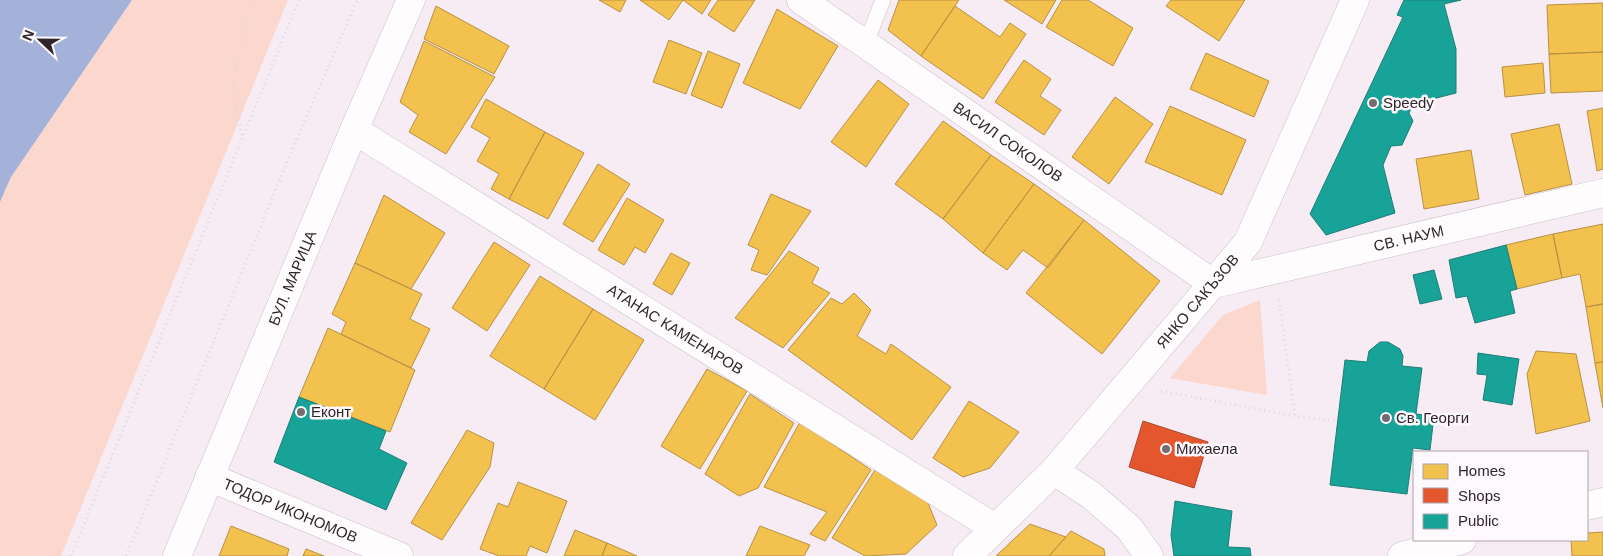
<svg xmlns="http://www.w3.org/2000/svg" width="1603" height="556" font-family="Helvetica,sans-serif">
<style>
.green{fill:#fbd7ce}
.water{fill:#a4b1d9}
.homes{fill:#f2c14e;stroke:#b89244}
.shops{fill:#e4572e;stroke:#ae482d}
.public{fill:#17a398;stroke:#1e7e78}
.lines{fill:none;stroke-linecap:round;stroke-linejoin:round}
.service-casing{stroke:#cbc2c9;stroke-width:16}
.minor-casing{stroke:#cbc2c9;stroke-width:29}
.tertiary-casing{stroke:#cbc2c9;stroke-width:29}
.path{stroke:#dedadd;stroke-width:3;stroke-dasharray:1 4;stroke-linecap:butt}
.service{stroke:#fefcfd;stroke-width:15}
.minor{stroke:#fefcfd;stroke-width:28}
.tertiary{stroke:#fefcfd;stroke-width:28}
.poi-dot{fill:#756b72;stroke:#fef9fc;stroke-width:2}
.labels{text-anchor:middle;stroke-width:5;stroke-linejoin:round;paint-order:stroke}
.poi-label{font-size:15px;fill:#2f262c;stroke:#fef9fc;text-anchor:start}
.street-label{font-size:15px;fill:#2f262c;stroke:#fef9fc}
</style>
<rect width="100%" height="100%" fill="#f7ebf4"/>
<path class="green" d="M132,0H288L61,556H0V202L11,177Z
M1260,300L1267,395L1170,378L1223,315Z"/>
<path class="water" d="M0,0H132L11,177L0,202Z"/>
<path class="homes" d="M599,0H626L620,12Z
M640,0H711L702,14L683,0L669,20Z
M718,0H755L734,32L708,15Z
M899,0H959L921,56L888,30Z
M1004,0H1056L1042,24Z
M1062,0H1088L1133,28L1113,66L1046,27Z
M1171,0H1245L1219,41L1166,6Z
M1603,3V52L1549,54L1547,5Z
M436,6L509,46L494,74L424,39Z
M955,6L1000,37L1010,23L1026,34L983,99L921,56Z
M777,9L838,46L800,109L743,83Z
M669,40L702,53L686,94L653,82Z
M424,41L495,77L446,154L409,132L418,115L400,102Z
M708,51L740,64L722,108L691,95Z
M1603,52V91L1551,93L1549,54Z
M1206,53L1269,81L1254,117L1190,89Z
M1024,60L1051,79L1040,96L1061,110L1044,135L995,102Z
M1543,63L1545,93L1505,97L1502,67Z
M878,80L909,104L866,167L831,142Z
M1115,97L1153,124L1109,184L1072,157Z
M486,99L545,132L509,199L491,189L499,174L477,161L490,138L471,127Z
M1170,106L1246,140L1222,195L1145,162Z
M1603,108V169L1597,171L1587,111Z
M943,121L991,155L943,219L895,184Z
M1559,124L1572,184L1525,195L1511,134Z
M545,132L584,153L548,219L509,199Z
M1471,150L1479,199L1424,209L1416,159Z
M991,155L1034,184L983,253L943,219Z
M598,164L630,184L593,242L563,224Z
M1034,184L1084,220L1048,268L1023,250L1007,270L983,253Z
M771,194L811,211L767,275L751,270L759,250L748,245Z
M384,195L445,233L411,289L355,263Z
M627,198L664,220L645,253L635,247L624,265L598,250Z
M1084,220L1160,281L1102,354L1026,293Z
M1603,224V304L1586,307L1580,274L1562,278L1553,234Z
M1553,234L1562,278L1517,289L1506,245Z
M494,242L530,265L487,331L452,308Z
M789,251L819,268L812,283L830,293L783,348L735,318Z
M671,253L690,263L672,295L653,284Z
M355,263L422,294L410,319L430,329L411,368L341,334L346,322L332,314Z
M540,276L593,309L544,389L490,356Z
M854,293L871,310L857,336L886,354L891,344L951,387L912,440L788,350L831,298L842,304Z
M1603,304V362L1595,363L1586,307Z
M593,309L644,340L595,420L544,389Z
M328,328L415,370L390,432L299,397Z
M1536,351L1576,354L1590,421L1536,434L1527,374Z
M1603,362V408L1595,363Z
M707,369L747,391L700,469L661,446Z
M750,394L794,423L758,488L739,496L705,474Z
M969,401L1019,432L990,468L963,477L933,458Z
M800,422L871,470L825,541L810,534L827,512L764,487Z
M467,430L494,443L490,467L442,540L411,523Z
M875,470L926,498L937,525L906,554L865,556L832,538Z
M518,482L567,501L547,553L530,546L526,556H499L480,549L498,503L508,507Z
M1030,524L1066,537L1049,556H996Z
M231,526L289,549L287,556H219Z
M760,526L810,545L804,556H746Z
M575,530L607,543L602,556H564Z
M1071,531L1104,549L1105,556H1049Z
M1603,532V556H1572L1571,540H1587V533Z
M607,543L637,556H602Z
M306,549L324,556H303Z"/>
<path class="shops" d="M1143,421L1208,442L1194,488L1129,467Z"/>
<path class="public" d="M1404,0H1461L1444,4L1456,49V93L1413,104L1409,113L1413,121L1402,145L1391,146L1383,165L1395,213L1326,235L1310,214L1403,17L1397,15Z
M1506,245L1517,289L1510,291L1515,313L1475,323L1467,296L1456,298L1449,260Z
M1434,270L1442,299L1420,304L1413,275Z
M1380,342H1388L1400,349L1403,356L1402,366L1422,368L1416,414L1434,416L1430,450L1413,448L1407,494L1330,485L1345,360L1367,362L1369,351Z
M1478,353L1519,359L1512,405L1483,400L1487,375L1477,374Z
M299,397L386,431L379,449L407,463L386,510L274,462Z
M1175,501L1232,511L1228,547L1250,548L1251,556H1174L1171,535Z"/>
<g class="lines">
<defs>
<path id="service" d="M866,43L883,0"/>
<g id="minor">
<path id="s1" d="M801,0L1214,284"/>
<path id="s2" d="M354,130L995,528"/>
<path id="s3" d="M1214,284L1603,193"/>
<path d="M1054,471L1091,495L1129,528L1149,556"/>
<path id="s4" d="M209,477L399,556"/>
<path d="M1587,506L1603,502"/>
<path id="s5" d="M967,556L1054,471L1248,242L1355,0"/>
<path d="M1402,556L1462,540"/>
</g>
<g id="tertiary">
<path id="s6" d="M177,556L354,130L411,0"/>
</g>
</defs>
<use href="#service" class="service-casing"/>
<use href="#minor" class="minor-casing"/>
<use href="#tertiary" class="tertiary-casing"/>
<path class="path" d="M242,135L232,92L245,20L254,0
M1279,300L1295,416
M1161,391L1295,416L1337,421
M71,556L299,0
M126,556L287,162L357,0"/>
<use href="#service" class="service"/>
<use href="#minor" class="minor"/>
<use href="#tertiary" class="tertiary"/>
</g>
<g class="poi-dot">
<circle cx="1373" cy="103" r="5"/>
<circle cx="301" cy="412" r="5"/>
<circle cx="1386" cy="418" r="5"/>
<circle cx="1166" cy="449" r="5"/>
</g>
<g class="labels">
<g class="poi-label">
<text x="1383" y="108">Speedy</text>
<text x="311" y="417">Еконт</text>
<text x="1396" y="423">Св. Георги</text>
<text x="1176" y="454">Михаела</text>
</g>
<g class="street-label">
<text dy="5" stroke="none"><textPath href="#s1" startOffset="251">ВАСИЛ СОКОЛОВ</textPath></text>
<text dy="5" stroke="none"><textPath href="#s3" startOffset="200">СВ. НАУМ</textPath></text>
<text dy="5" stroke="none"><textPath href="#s6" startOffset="301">БУЛ. МАРИЦА</textPath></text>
<text dy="5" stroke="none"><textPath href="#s5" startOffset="344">ЯНКО САКЪЗОВ</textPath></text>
<text dy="5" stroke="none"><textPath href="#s2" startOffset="378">АТАНАС КАМЕНАРОВ</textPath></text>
<text dy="5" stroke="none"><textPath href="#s4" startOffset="88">ТОДОР ИКОНОМОВ</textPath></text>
</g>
</g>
<rect x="1413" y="451" width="175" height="90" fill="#fef9fc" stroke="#aba5a9"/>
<rect x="1423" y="464" width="25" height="15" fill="#f2c14e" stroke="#aba5a9"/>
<text x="1458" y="476" font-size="15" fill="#2f262c">Homes</text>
<rect x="1423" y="488" width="25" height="15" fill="#e4572e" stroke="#aba5a9"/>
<text x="1458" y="501" font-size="15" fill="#2f262c">Shops</text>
<rect x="1423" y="514" width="25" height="15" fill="#17a398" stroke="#aba5a9"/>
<text x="1458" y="526" font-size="15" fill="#2f262c">Public</text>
<g transform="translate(40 40) rotate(292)" stroke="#fef9fc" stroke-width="4" paint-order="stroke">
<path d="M0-4L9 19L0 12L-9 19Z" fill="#2f262c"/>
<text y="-8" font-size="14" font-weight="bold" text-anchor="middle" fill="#2f262c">N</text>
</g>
</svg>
